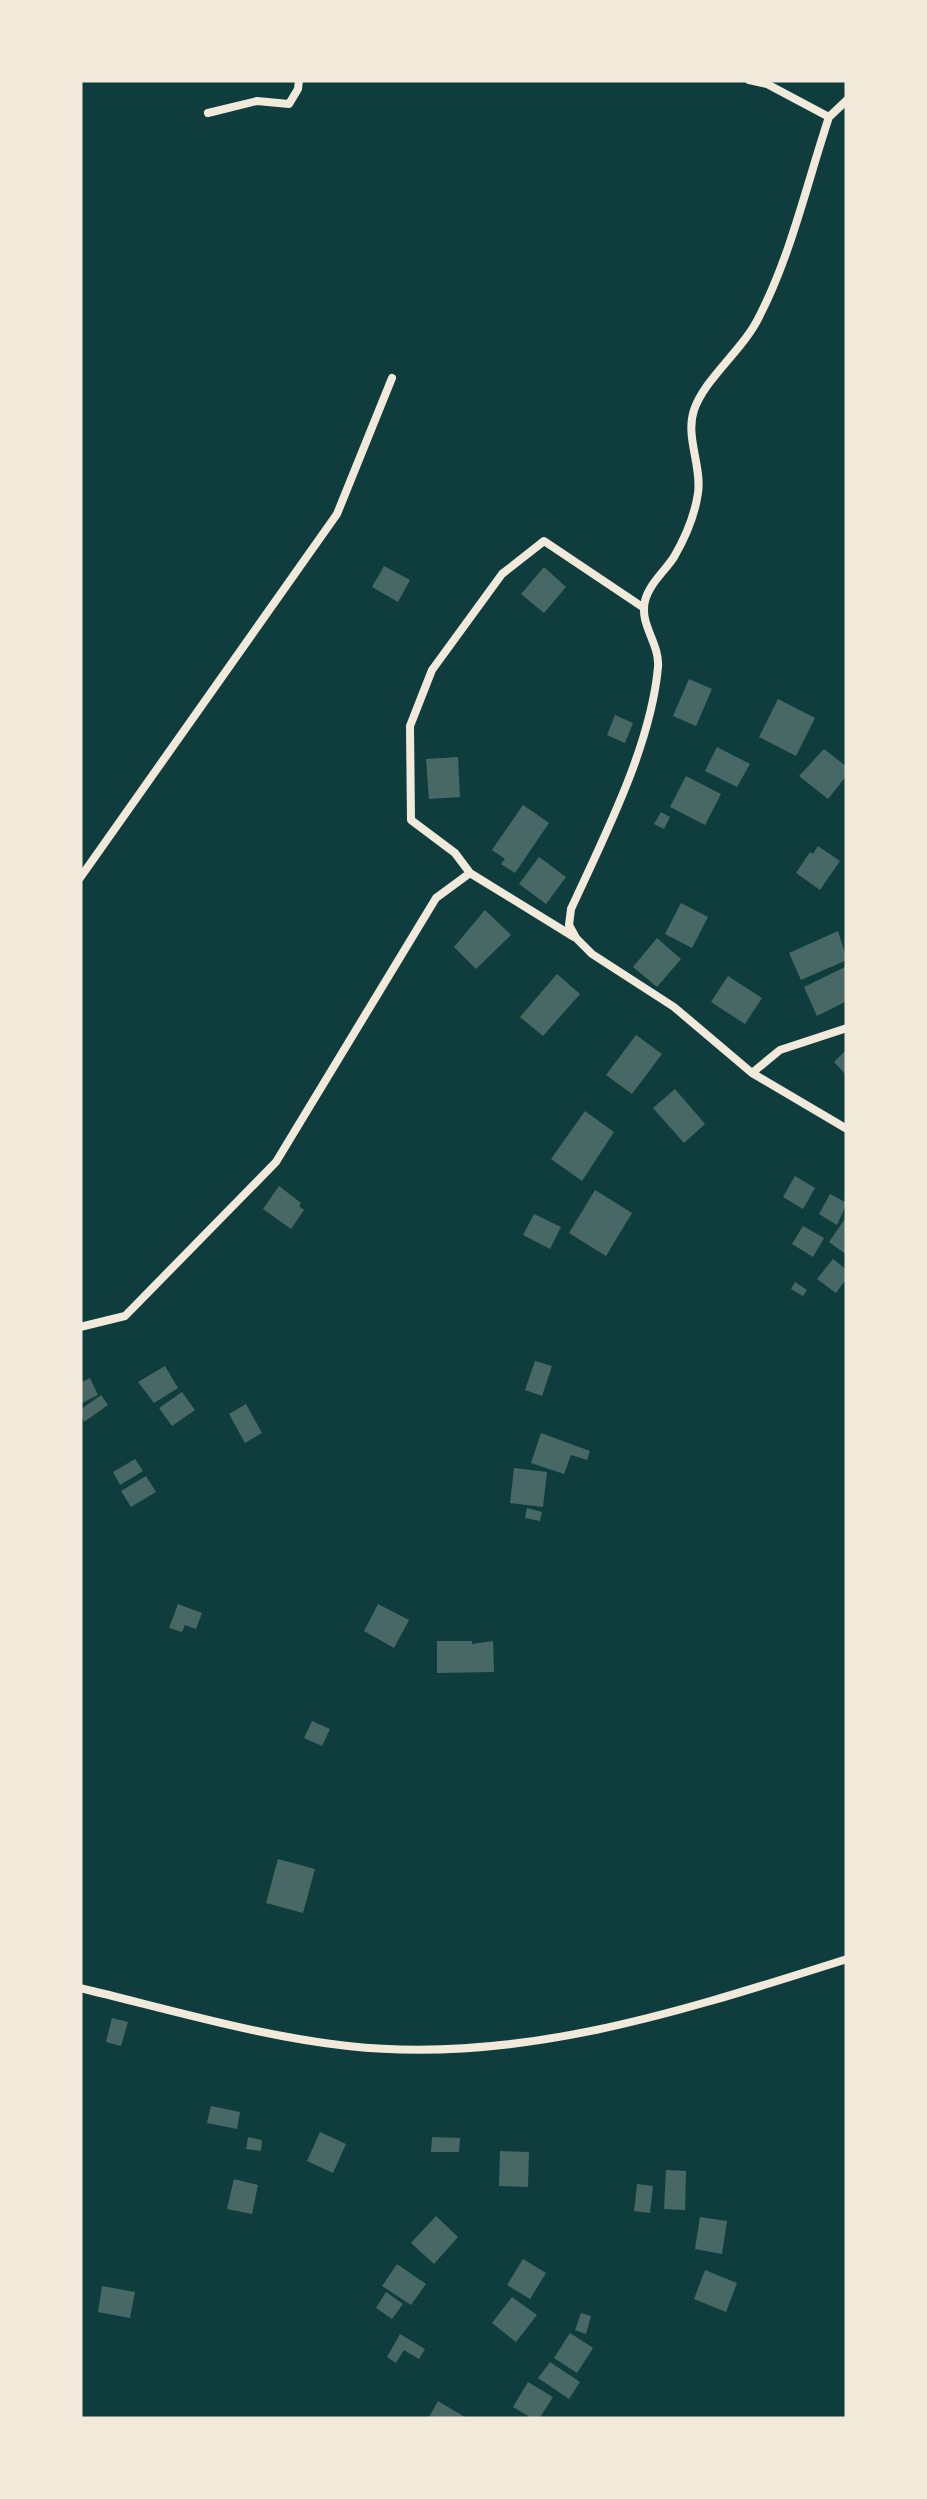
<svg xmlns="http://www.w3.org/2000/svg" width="927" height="2499" font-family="Signika,sans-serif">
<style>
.building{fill:#486865}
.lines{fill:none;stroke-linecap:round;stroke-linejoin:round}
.minor{stroke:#f1e9da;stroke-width:8}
</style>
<rect width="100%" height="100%" fill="#0f3d3e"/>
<path class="building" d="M384,566L410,580L398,602L372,587Z
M544,567L566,587L544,613L521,594Z
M689,679L712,689L696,726L673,716Z
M778,699L815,718L796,756L759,737Z
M615,715L633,723L625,743L607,735Z
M717,747L750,764L737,787L705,771Z
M824,749L847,767V775L828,799L799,776Z
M458,757L460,797L429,799L426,759Z
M686,776L721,794L705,825L670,807Z
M523,805L549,823L515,873L501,864L505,859L492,850Z
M661,812L670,817L664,829L654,824Z
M818,846L840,861L820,890L796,873L810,852L813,854Z
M539,857L566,877L546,904L519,884Z
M681,903L708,917L692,948L665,934Z
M485,910L511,935L476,969L454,947Z
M838,931L847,960L801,980L789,953Z
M657,938L681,959L657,987L633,967Z
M847,966V1001L817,1016L804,987Z
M557,974L580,994L543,1036L520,1017Z
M728,976L762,998L745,1024L711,1002Z
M636,1035L662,1054L632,1094L606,1075Z
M847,1049V1076L834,1062Z
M675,1089L705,1124L684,1143L653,1108Z
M585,1111L614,1132L582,1181L551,1159Z
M795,1176L815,1188L803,1209L783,1197Z
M279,1186L301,1203L299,1206L304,1210L291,1229L263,1209Z
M595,1190L632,1213L606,1256L569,1233Z
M830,1194L847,1203L837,1225L819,1214Z
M534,1214L561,1227L550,1249L523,1235Z
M847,1216V1255L829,1242Z
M803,1226L824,1238L813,1257L792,1244Z
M833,1259L847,1270V1278L836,1293L817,1279Z
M795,1282L807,1290L803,1296L791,1289Z
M535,1361L552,1366L542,1396L525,1390Z
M165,1366L178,1388L154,1403L138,1382Z
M90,1378L98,1395L80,1404V1383Z
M182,1392L195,1410L172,1426L159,1408Z
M101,1395L108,1405L84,1422L80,1410Z
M246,1404L262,1433L245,1443L229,1414Z
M541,1433L590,1451L587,1460L571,1455L564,1474L531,1463Z
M135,1459L143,1471L120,1485L113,1472Z
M514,1468L547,1472L543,1507L510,1503Z
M146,1476L156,1492L131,1507L121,1491Z
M527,1508L542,1512L540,1521L525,1518Z
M178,1604L202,1613L196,1629L185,1625L182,1632L169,1628Z
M378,1604L409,1620L394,1648L364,1631Z
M437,1641H472V1644L493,1641L494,1672L437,1673Z
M312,1721L330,1729L322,1746L304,1738Z
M278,1859L315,1869L303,1913L266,1903Z
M112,2018L128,2022L121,2046L106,2042Z
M211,2106L240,2112L237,2129L207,2123Z
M320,2132L346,2144L333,2173L307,2161Z
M248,2137L262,2140L261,2151L246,2149Z
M432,2137L460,2138L459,2152H431Z
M500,2151L529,2152L528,2187L499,2186Z
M666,2170L686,2171L685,2210L664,2209Z
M234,2179L258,2185L252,2214L227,2209Z
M637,2184L653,2186L650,2213L634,2211Z
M436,2216L458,2237L434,2264L411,2243Z
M700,2217L727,2221L722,2254L695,2249Z
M523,2259L546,2273L530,2299L507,2285Z
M397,2264L426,2284L411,2305L382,2286Z
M705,2270L737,2283L726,2312L694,2299Z
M102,2286L135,2292L130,2318L98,2312Z
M386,2292L403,2304L392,2319L376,2308Z
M512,2297L537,2315L516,2342L492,2323Z
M581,2313L591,2316L586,2334L575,2330Z
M570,2333L593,2348L577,2373L554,2358Z
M400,2334L425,2349L419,2359L404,2350L396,2363L387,2357Z
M550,2362L580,2382L569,2399L538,2378Z
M528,2382L553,2397L539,2419H533L513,2407Z
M438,2401L468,2419H428Z"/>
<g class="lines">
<path class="minor" d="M749,80L767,84L829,117
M847,100L829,117C807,183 791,255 759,317C743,350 705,378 694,410C685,437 702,466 698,493C695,514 685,538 674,557C665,571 649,584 645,601C639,624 660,644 658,667C651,746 604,837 571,909L569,925L576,938L592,954L674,1007L752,1073L847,1129
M208,113L257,101L289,104L298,89L299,80
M470,873L455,853L411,820L410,726L432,670L502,574L544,541L644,608
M80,878L337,514L392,378
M752,1073L780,1050L847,1028
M80,1327L125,1316L276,1162L436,898L470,873L574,937
M80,1988C168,2009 258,2036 348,2046C521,2065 685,2010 847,1959"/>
</g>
<rect width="927" height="2499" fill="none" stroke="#f1e9da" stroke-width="165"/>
</svg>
